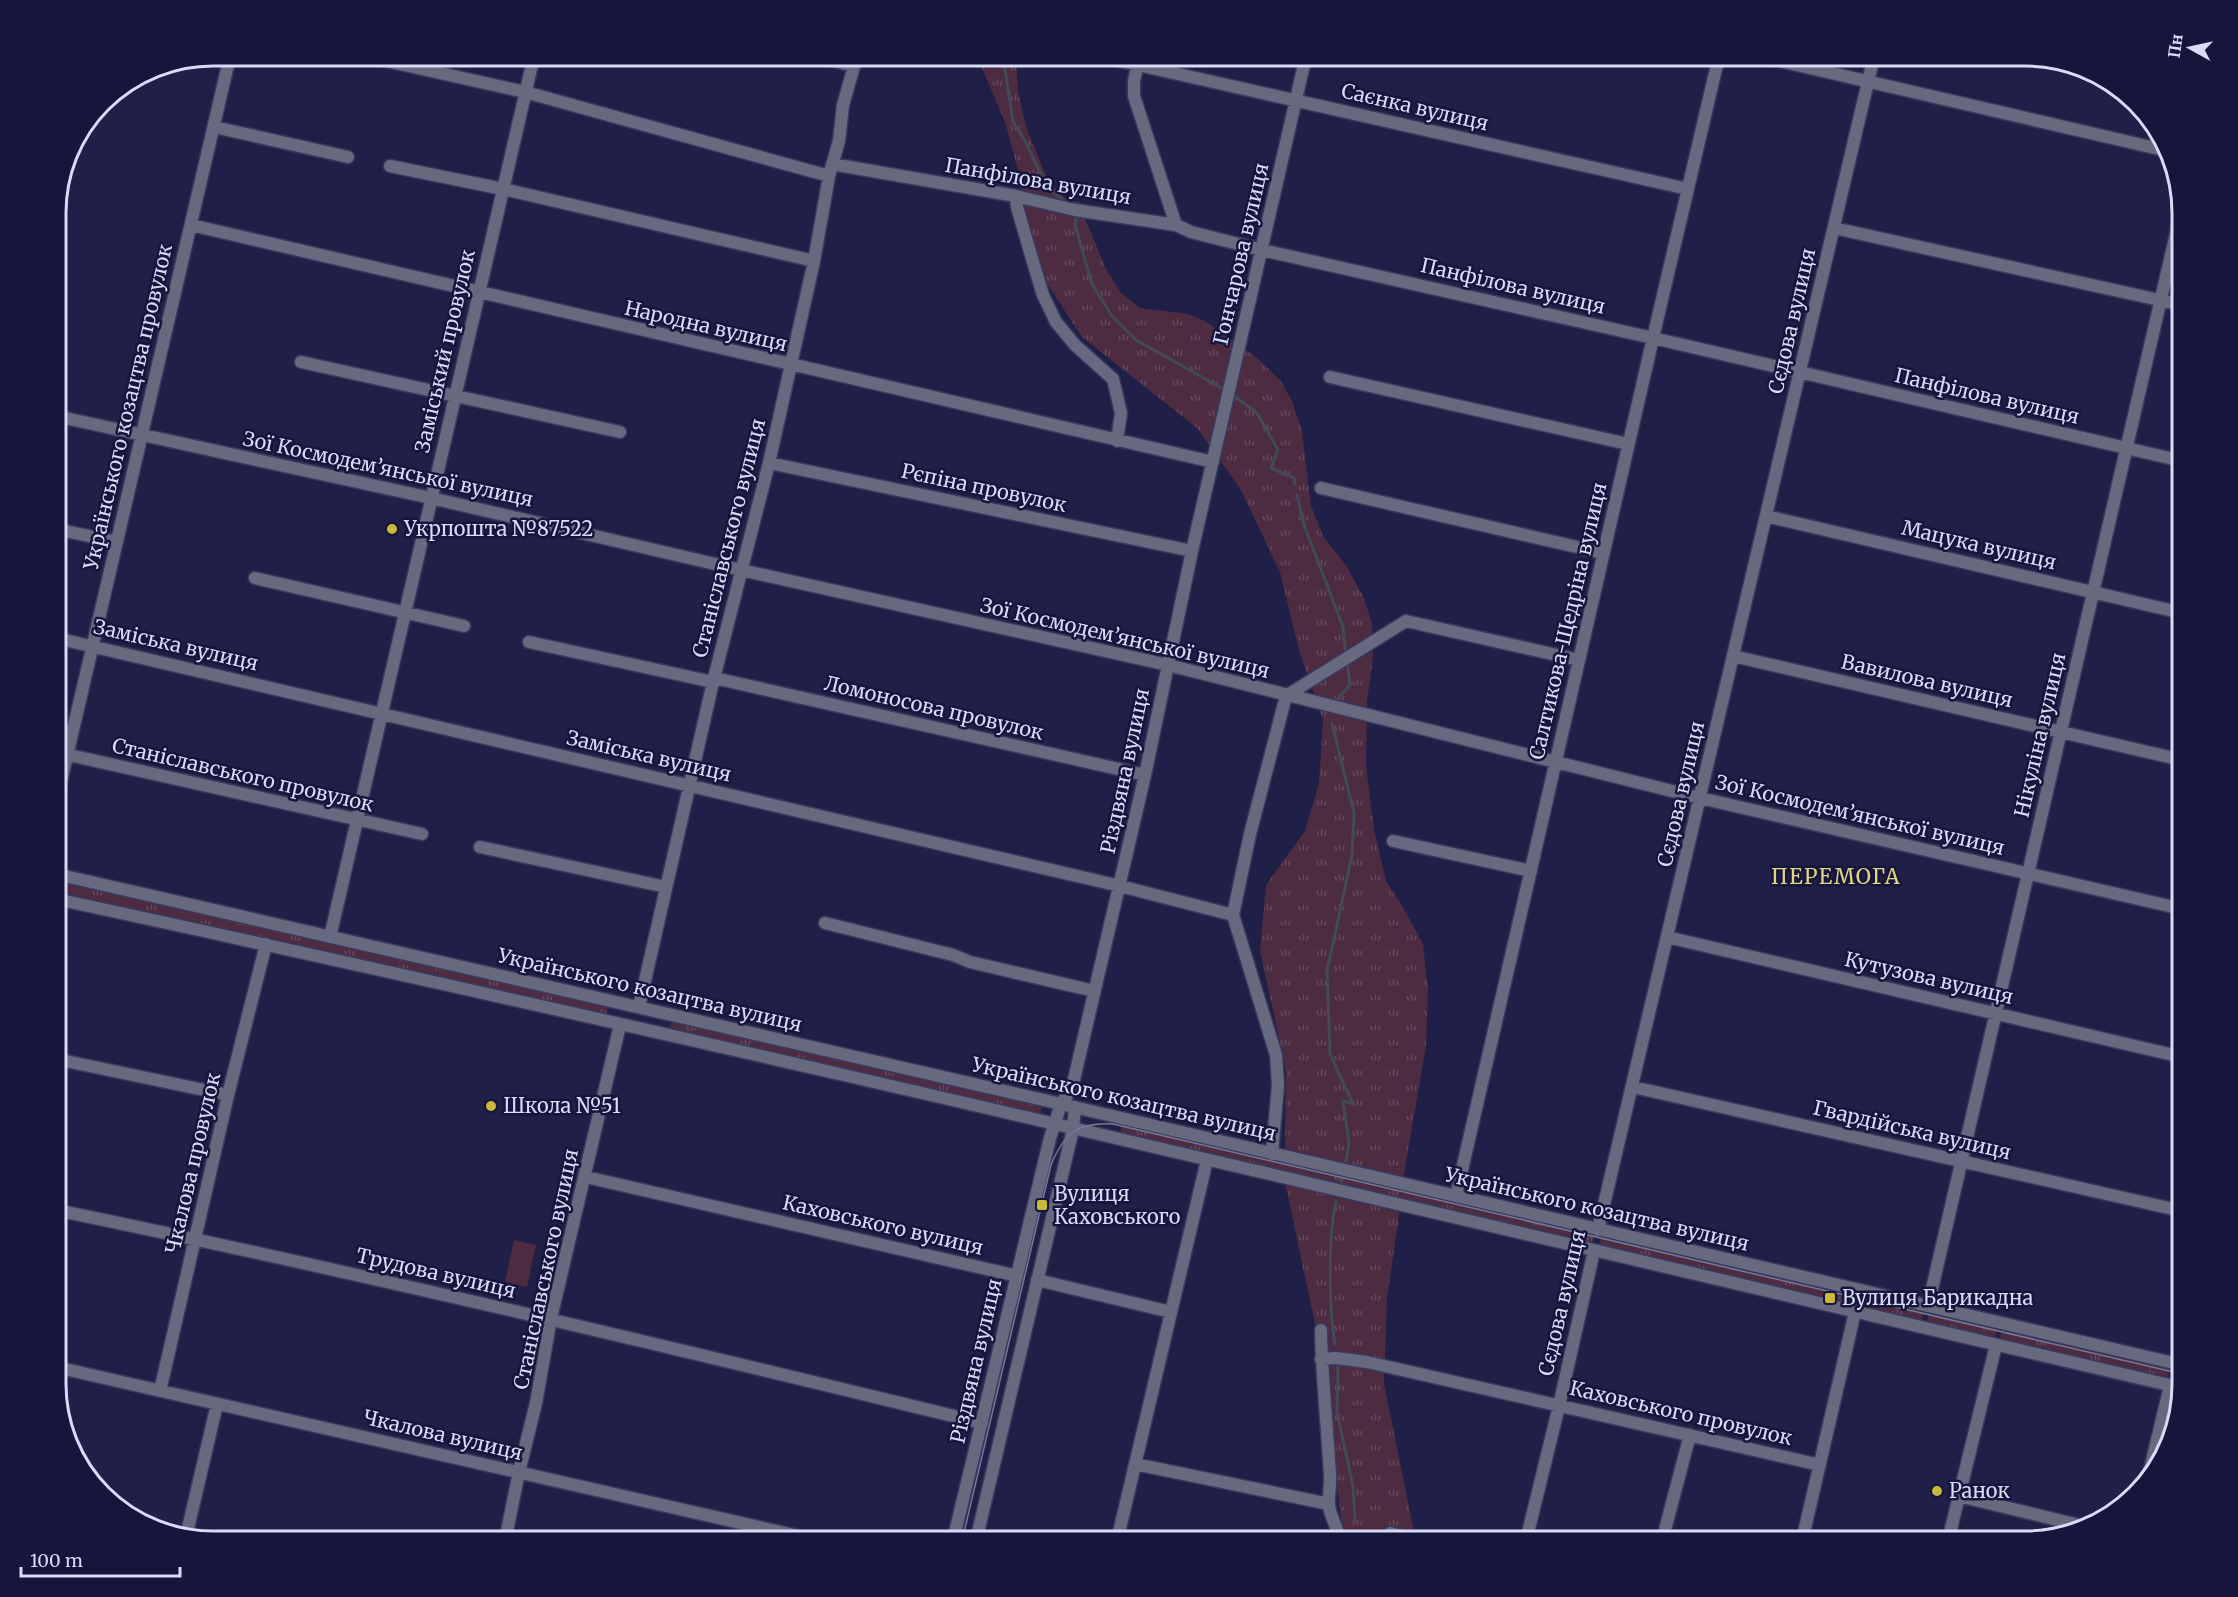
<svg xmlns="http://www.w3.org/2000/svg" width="2238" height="1597" font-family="Merriweather,serif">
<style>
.grass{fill:url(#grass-tufts)}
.pitch{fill:#4d2b41}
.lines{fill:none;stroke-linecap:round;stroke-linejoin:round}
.stream{stroke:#414b58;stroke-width:3}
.minor-casing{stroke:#393960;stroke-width:15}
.tertiary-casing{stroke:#393960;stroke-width:15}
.minor{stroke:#67697e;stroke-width:12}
.tertiary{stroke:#67697e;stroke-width:12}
.tram{stroke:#76789a;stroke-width:1.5}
.poi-dot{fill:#ccb938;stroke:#16153c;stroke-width:2}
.labels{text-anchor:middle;stroke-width:5;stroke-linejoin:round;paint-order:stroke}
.street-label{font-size:20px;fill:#d9dcf7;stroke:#16153c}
.poi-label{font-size:20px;fill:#d9dcf7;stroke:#16153c;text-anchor:start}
.neighbourhood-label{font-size:21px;letter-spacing:1.5px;fill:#e0d485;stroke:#16153c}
.rim{fill:none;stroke:#d9dcf7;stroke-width:3}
</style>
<defs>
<pattern id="grass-tufts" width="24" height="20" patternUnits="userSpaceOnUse" patternTransform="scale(1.5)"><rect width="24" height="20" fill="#4d2b41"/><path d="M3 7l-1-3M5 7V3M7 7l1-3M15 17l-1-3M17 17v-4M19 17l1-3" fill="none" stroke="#66495d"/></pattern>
</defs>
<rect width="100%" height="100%" fill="#1f1f47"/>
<path class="grass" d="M977,56H1016L1018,91L1026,127L1049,183L1072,204L1087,223L1106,269L1121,293L1140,308L1188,314L1205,321L1257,358L1280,380L1292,401L1302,431L1311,506L1323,536L1347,567L1364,598L1372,623L1373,658L1367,702L1366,766L1374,830L1386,881L1404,909L1423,944L1428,989L1426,1046L1403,1180L1285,1153L1286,1071L1260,951L1266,885L1305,831L1319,783L1323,720L1299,650L1280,572L1241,490L1197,428L1081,336L1047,283L1023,212L1019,173L1005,122Z
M56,878L608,1004L606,1018L56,891Z
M672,1018L1043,1103L1039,1118L669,1033Z
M1123,1122L1595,1232L1591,1248L1119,1137Z
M1285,1182L1400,1209L1387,1299L1384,1384L1416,1541H1344L1334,1462L1329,1369L1315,1324Z
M1602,1233L1856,1293L1852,1308L1598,1249Z
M1862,1294L1924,1309L1921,1324L1858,1310Z
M1930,1310L1998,1326L1994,1342L1926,1326Z
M2003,1327L2170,1366L2167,1382L1999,1343Z"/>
<path class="pitch" d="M514,1240L536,1245L527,1287L505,1282Z"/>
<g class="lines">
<path class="stream" d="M1003,56L1013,122L1025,141L1047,187L1065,202L1079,204
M1076,219L1075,225L1092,284L1112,316L1136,340L1225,390
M1233,395L1257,413L1278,450L1271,468L1294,478L1295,484
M1297,495L1304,525L1343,627L1346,656
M1337,700L1350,685L1347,662
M1332,723L1354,813L1352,855L1327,971L1330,1054L1353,1104L1343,1101L1349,1143L1346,1161
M1341,1182V1180
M1335,1344C1329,1309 1328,1235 1336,1201
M1338,1363L1337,1413L1353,1486L1355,1521
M1358,1541V1536"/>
<defs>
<path id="minor" d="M364,56L525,92L829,176
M815,56L854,66
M1098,56L1688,189
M1758,56L2168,151
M1138,63L1134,81V96L1176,225
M214,127L348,157
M832,164L1016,196L1075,210L1176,225L1191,232L1262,250L1653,338L2182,461
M390,166L503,189L814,261
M1016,196L1017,207L1031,255L1043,295L1056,322L1075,345L1113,379L1121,413L1117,441
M191,225L1213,462
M1834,228L2182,305
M301,362L620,432
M1330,377L1628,444
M56,416L431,498L741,570L1168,665L1700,798L2182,909
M769,463L1192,551
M1321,488L1603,553
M1766,516L2182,613
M56,529L117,542
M255,578L464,626
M56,638L1120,886L1233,915
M529,642L713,682
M1733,656L2182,760
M714,678L1145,775
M1286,696L1406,621L1579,660
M56,752L422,834
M56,803L230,56
M1393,841L1531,871
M480,847L666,887
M825,923L953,955L970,962L1094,991
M330,937L534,56
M1667,937L2182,1057
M639,1007L713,682L769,463L814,261L829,176L839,141L843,105L857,56
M56,1059L228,1095
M1633,1087L2182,1211
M1061,1104L1072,1088L1145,775L1192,551L1306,56
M1272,1154L1278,1085L1276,1055L1233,915L1250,834L1286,696
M586,1177L1017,1276
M1456,1196L1653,338L1719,56
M56,1210C366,1274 674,1348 982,1423
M1598,1230L1874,56
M1037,1280L1171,1312
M1928,1306L2182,208
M1321,1330C1322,1378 1327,1425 1330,1474C1331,1484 1328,1496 1329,1506C1331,1519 1339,1529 1339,1541
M1321,1359L1336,1358L1367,1362L1820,1465
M56,1367L820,1541
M160,1391L228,1095L266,944
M1135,1464L1329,1504
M2147,1482L2170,1386
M1959,1496L2087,1527
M155,1529L196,1539
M1390,1533L1425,1541
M186,1537L217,1404
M505,1541L519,1472L536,1403L551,1318L620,1025
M1117,1541L1207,1160
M1526,1541L1559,1406L1594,1251
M1662,1541L1690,1435
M1802,1541L1855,1312
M1948,1541L1996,1345"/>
<path id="tertiary" d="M56,874L1061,1104L2182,1365
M56,899C767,1052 1474,1223 2182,1388
M953,1541L1050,1138L1061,1104
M976,1541L1073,1129L1075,1107"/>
</defs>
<use href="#minor" class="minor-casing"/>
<use href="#tertiary" class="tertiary-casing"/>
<use href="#minor" class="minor"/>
<use href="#tertiary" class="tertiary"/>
<path class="tram" d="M962,1541L1051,1165C1064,1133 1078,1122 1113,1124L2182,1374"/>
</g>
<g class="poi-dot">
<circle cx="392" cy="529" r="6"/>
<circle cx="491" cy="1106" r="6"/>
<rect x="1036" y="1199" width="12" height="12" rx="3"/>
<rect x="1824" y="1292" width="12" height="12" rx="3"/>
<circle cx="1937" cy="1491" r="6"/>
</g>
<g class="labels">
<g class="street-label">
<text transform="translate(1415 107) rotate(13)" y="7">Саєнка вулиця</text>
<text transform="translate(1038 181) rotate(10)" y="7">Панфілова вулиця</text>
<text transform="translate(1241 254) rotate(-77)" y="7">Гончарова вулиця</text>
<text transform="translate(1513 286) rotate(13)" y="7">Панфілова вулиця</text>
<text transform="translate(1792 321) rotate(-77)" y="7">Сєдова вулиця</text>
<text transform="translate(706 326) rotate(13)" y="7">Народна вулиця</text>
<text transform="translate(445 351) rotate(-77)" y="7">Заміський провулок</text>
<text transform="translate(1987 396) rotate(13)" y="7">Панфілова вулиця</text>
<text transform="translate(128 407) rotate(-77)" y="7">Українського козацтва провулок</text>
<text transform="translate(388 469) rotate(12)" y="7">Зої Космодем’янської вулиця</text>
<text transform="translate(984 488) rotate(12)" y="7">Рєпіна провулок</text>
<text transform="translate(729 538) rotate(-76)" y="7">Станіславського вулиця</text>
<text transform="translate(1979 545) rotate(13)" y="7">Мацука вулиця</text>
<text transform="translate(1568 621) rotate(-77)" y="7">Салтикова-Щедріна вулиця</text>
<text transform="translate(1125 638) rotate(13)" y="7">Зої Космодем’янської вулиця</text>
<text transform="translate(176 645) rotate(13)" y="7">Заміська вулиця</text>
<text transform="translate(1927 681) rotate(13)" y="7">Вавилова вулиця</text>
<text transform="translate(934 708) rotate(13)" y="7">Ломоносова провулок</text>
<text transform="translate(2040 735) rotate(-77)" y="7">Нікуліна вулиця</text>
<text transform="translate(649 756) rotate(13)" y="7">Заміська вулиця</text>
<text transform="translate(1125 771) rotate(-78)" y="7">Різдвяна вулиця</text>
<text transform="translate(243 775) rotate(13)" y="7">Станіславського провулок</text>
<text transform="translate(1681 794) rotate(-77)" y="7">Сєдова вулиця</text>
<text transform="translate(1860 815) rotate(13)" y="7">Зої Космодем’янської вулиця</text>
<text transform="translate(1929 978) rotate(13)" y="7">Кутузова вулиця</text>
<text transform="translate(650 990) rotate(13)" y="7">Українського козацтва вулиця</text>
<text transform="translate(1124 1099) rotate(13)" y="7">Українського козацтва вулиця</text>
<text transform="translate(1912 1130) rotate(13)" y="7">Гвардійська вулиця</text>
<text transform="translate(193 1163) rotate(-77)" y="7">Чкалова провулок</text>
<text transform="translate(1597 1209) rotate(13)" y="7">Українського козацтва вулиця</text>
<text transform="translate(883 1225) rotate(13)" y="7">Каховського вулиця</text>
<text transform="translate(546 1269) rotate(-78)" y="7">Станіславського вулиця</text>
<text transform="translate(436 1273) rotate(13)" y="7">Трудова вулиця</text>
<text transform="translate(1562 1303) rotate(-77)" y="7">Сєдова вулиця</text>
<text transform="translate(976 1361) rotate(-77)" y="7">Різдвяна вулиця</text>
<text transform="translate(1681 1413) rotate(13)" y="7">Каховського провулок</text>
<text transform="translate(443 1435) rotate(13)" y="7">Чкалова вулиця</text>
</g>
<g class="poi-label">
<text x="404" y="536">Укрпошта №87522</text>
<text x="503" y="1113">Школа №51</text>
<text x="1054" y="1201">Вулиця<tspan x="1054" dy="23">Каховського</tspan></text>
<text x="1842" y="1305">Вулиця Барикадна</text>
<text x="1949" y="1498">Ранок</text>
</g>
<g class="neighbourhood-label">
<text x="1836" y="884">ПЕРЕМОГА</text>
</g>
</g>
<path d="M0 0H2238V1597H0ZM213 66H2025A147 147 0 0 1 2172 213V1384A147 147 0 0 1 2025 1531H213A147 147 0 0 1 66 1384V213A147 147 0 0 1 213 66Z" fill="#16153c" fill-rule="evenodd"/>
<path class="rim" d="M213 66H2025A147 147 0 0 1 2172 213V1384A147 147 0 0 1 2025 1531H213A147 147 0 0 1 66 1384V213A147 147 0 0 1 213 66Z"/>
<g transform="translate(2190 48) rotate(278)" stroke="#16153c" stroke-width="4.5" paint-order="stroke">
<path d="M0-4.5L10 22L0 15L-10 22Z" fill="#d9dcf7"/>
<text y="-9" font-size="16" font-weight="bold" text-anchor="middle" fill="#d9dcf7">Пн</text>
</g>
<path d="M21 1567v9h159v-9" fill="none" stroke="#d9dcf7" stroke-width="3"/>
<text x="30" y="1567" font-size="18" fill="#d9dcf7" stroke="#16153c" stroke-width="4.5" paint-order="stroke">100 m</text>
</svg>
